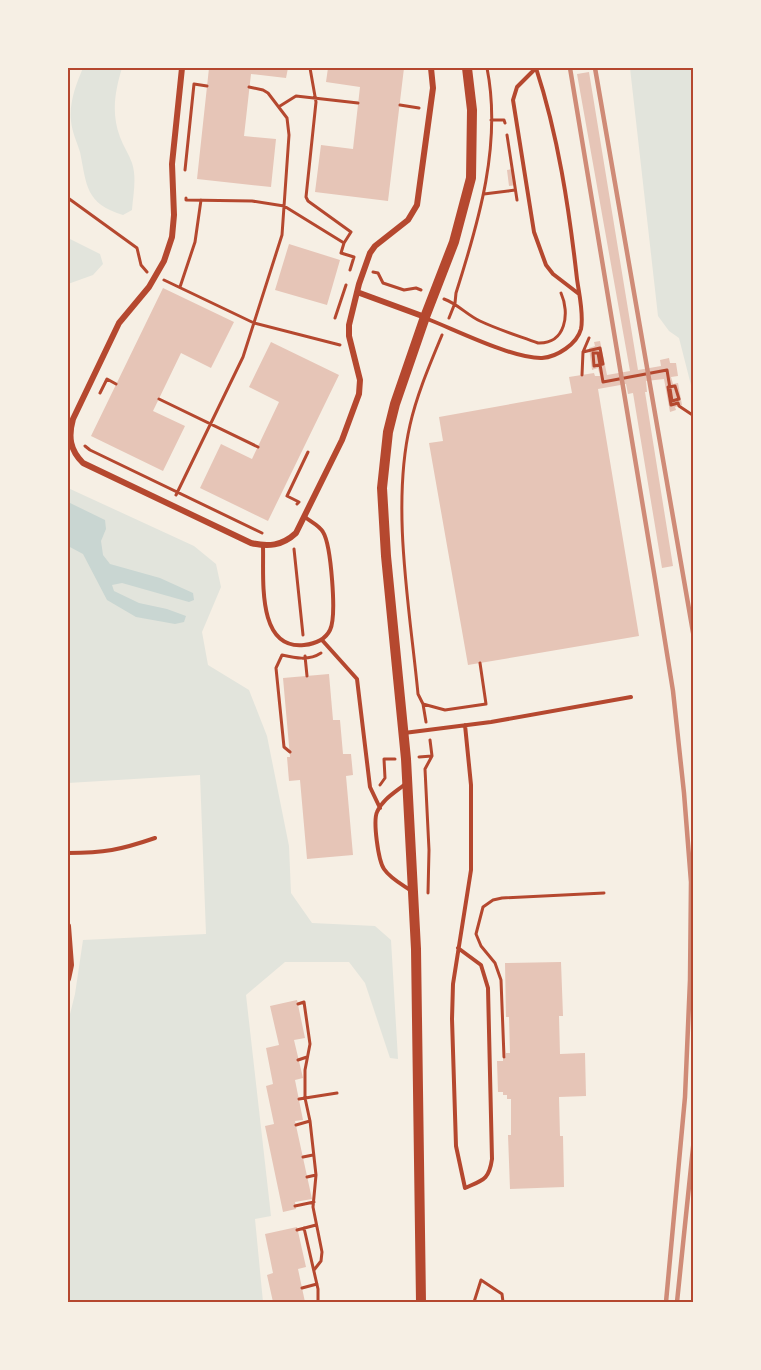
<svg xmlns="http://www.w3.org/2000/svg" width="761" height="1370" font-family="'DM Sans',sans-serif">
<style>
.green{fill:#e2e4dc}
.water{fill:#c9d6d2}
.building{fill:#e6c5b7}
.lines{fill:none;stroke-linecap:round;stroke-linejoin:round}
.path{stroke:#b5482f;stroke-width:3}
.service{stroke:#b5482f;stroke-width:4}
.minor{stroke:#b5482f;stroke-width:6}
.tertiary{stroke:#b5482f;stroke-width:10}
.rail{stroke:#cf8b77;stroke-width:4.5}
.neatline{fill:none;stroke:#b5482f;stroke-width:2}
</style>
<rect width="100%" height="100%" fill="#f6efe4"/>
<path class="green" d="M83,68H122C115,91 111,113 120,137C123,146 129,154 132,163C137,178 133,195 132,210L123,215C85,203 87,186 80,152C77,142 72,132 71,121C69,103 76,84 83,68Z
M630,68H693V393L679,338L669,331L658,316Z
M68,238L100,254L103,264L93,275L68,284Z
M68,488L194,546L216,564L221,587L202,632L208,665L249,690L267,736L289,846L291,893L312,923L375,926L391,940L398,1059L390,1058L365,983L349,962H285L246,995L271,1216L255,1219L263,1302H68V1022L75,994L83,940L206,934L200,775L68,783Z"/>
<path class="water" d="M68,502L105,520L106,529L101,541L103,555L110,564L160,578L193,593L194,600L189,602L122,583L112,585L114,591L139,603L167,609L186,616L184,622L175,624L136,617L107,600L83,554L68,546Z"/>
<path class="building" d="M209,68H288L286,78L251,74L244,136L276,139L271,187L197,179Z
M328,68H404L388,201L315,192L321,145L353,149L360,87L326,82Z
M589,72L638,370L661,366L660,360L669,358L670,363H676L678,376L671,377L673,384L678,383L682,405L675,407L676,410L670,412L664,379L646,381L647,392H645L673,566L662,568L633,393L628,394L626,384L598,389L639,636L468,665L429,443L443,441L439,417L572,393L569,377L594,373L595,376H600L598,368L592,370L589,348L595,346L594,342L600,341L607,375L630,371L577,74Z
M513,169L516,185L509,186L507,170Z
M289,244L340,260L327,305L275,290Z
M163,288L234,322L211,368L181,353L153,411L185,426L163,471L91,436Z
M271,342L339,375L268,521L200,488L221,444L252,459L279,402L249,387Z
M329,674L333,720H340L343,754H351L353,775L346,776L353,855L307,859L300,780L289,781L287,757H290L283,678Z
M561,962L563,1016H559L560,1054L585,1053L586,1096L559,1097L560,1136H563L564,1187L510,1189L508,1135H511V1099H507V1095H503V1092H498L497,1061H503V1057H506V1053H510L509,1017H506L505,963Z
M297,1000L305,1038L294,1040L303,1078L295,1080L303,1120L295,1121L312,1199L295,1202L296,1209L283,1212L265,1126L274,1124L266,1086L273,1084L266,1048L279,1045L270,1006Z
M297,1227L306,1267L298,1269L305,1302H273L267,1275L273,1273L265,1234Z"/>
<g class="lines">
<path class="path" d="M310,68L316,102L306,197L308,201L351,232L344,243L341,253L354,257L350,270
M400,105L419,108
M280,106L296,96L358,103
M491,120H504L505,123
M507,135L517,200
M185,170L194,84L207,86
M484,194L515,190
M68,198L137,248L141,265L147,272
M186,198V200L252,201L284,206L344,243
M373,272L378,273L383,283L404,290L416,288L421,290
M164,280L254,323L340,345
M180,287L195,242L201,200
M444,299C458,304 467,315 480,321C499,330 519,336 538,343C566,344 570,313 561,293
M335,318L346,285
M449,318L455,303L456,293C479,221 502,143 487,68
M442,335C430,364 417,394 410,425C391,508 410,610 418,694L423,704L445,710L486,704L480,663
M583,352L600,348L603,364L594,366L593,353H598L603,382L667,370L672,401L679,399L675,386L668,387L671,405L678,403L679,406L694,416
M582,375L583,352L589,338
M100,393L107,379L116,384
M159,399L258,447
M85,446L90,450L262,533
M176,495L243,357L282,235L289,135L287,118L268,93L263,90L249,87
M297,504L299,502L287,496L308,452
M294,549L303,635
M305,656L307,676
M423,704L426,722
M290,752L284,747L276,668L282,655C295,658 309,661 321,653
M419,757L432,756
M380,785L385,778L384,759H395
M428,893L429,850L425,769L432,756L430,740
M298,1004L304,1002L310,1044L305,1070V1098L310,1121L316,1175L313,1207L322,1252L321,1261L314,1270
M504,1057L501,980L495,963L481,946L476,934L483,907L493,900L502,898L604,893
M298,1060L307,1057
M299,1099L337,1093
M296,1125L310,1121
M303,1157L313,1155
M307,1177L316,1175
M295,1206L314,1202
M304,1228L318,1289V1302
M297,1230L316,1225
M302,1288L317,1284
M474,1302L481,1280L502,1294L503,1302"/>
<path class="service" d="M536,68L517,87L513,100L534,232L546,265L553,274L579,294
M425,318C454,329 513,359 542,358C557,357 577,344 581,329C584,314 579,294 577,279C569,208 558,135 536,68
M263,546C264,577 256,650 304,645C314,644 325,640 330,630C337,616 331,545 323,532C319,525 311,522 305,517
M322,640L357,679L370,787L380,808
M404,733L491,722L631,697
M404,785C394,793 382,800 377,812C373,821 378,860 384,869C390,878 401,884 410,890
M68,853C104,853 120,850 155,838
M458,948L481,965L488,988L492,1159C489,1180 483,1180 465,1188L456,1146L452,1019L453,984L471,870V785L465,725"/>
<path class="minor" d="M182,68L172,164L174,215L172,237L164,261L149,287L119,323L73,419C68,437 70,450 83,463L251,543C268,547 282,546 296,533L342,440L359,394L360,380L349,336V325L359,284L370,253L375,246L408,220L417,205L433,88L431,68
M357,292L425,317
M68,926L71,965L68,979"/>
<path class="tertiary" d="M421,1302L416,949L406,759L386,556L382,488L388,432L395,404L425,317L454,242L471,178L472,110L467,68"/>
<path class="rail" d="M570,68L655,579L673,691L684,793L691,882L690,980L685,1097L666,1302
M595,68L694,638
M677,1302L694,1138"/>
</g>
<rect width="761" height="1370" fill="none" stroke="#f6efe4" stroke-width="138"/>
<rect x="69" y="69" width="623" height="1232" class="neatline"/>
</svg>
